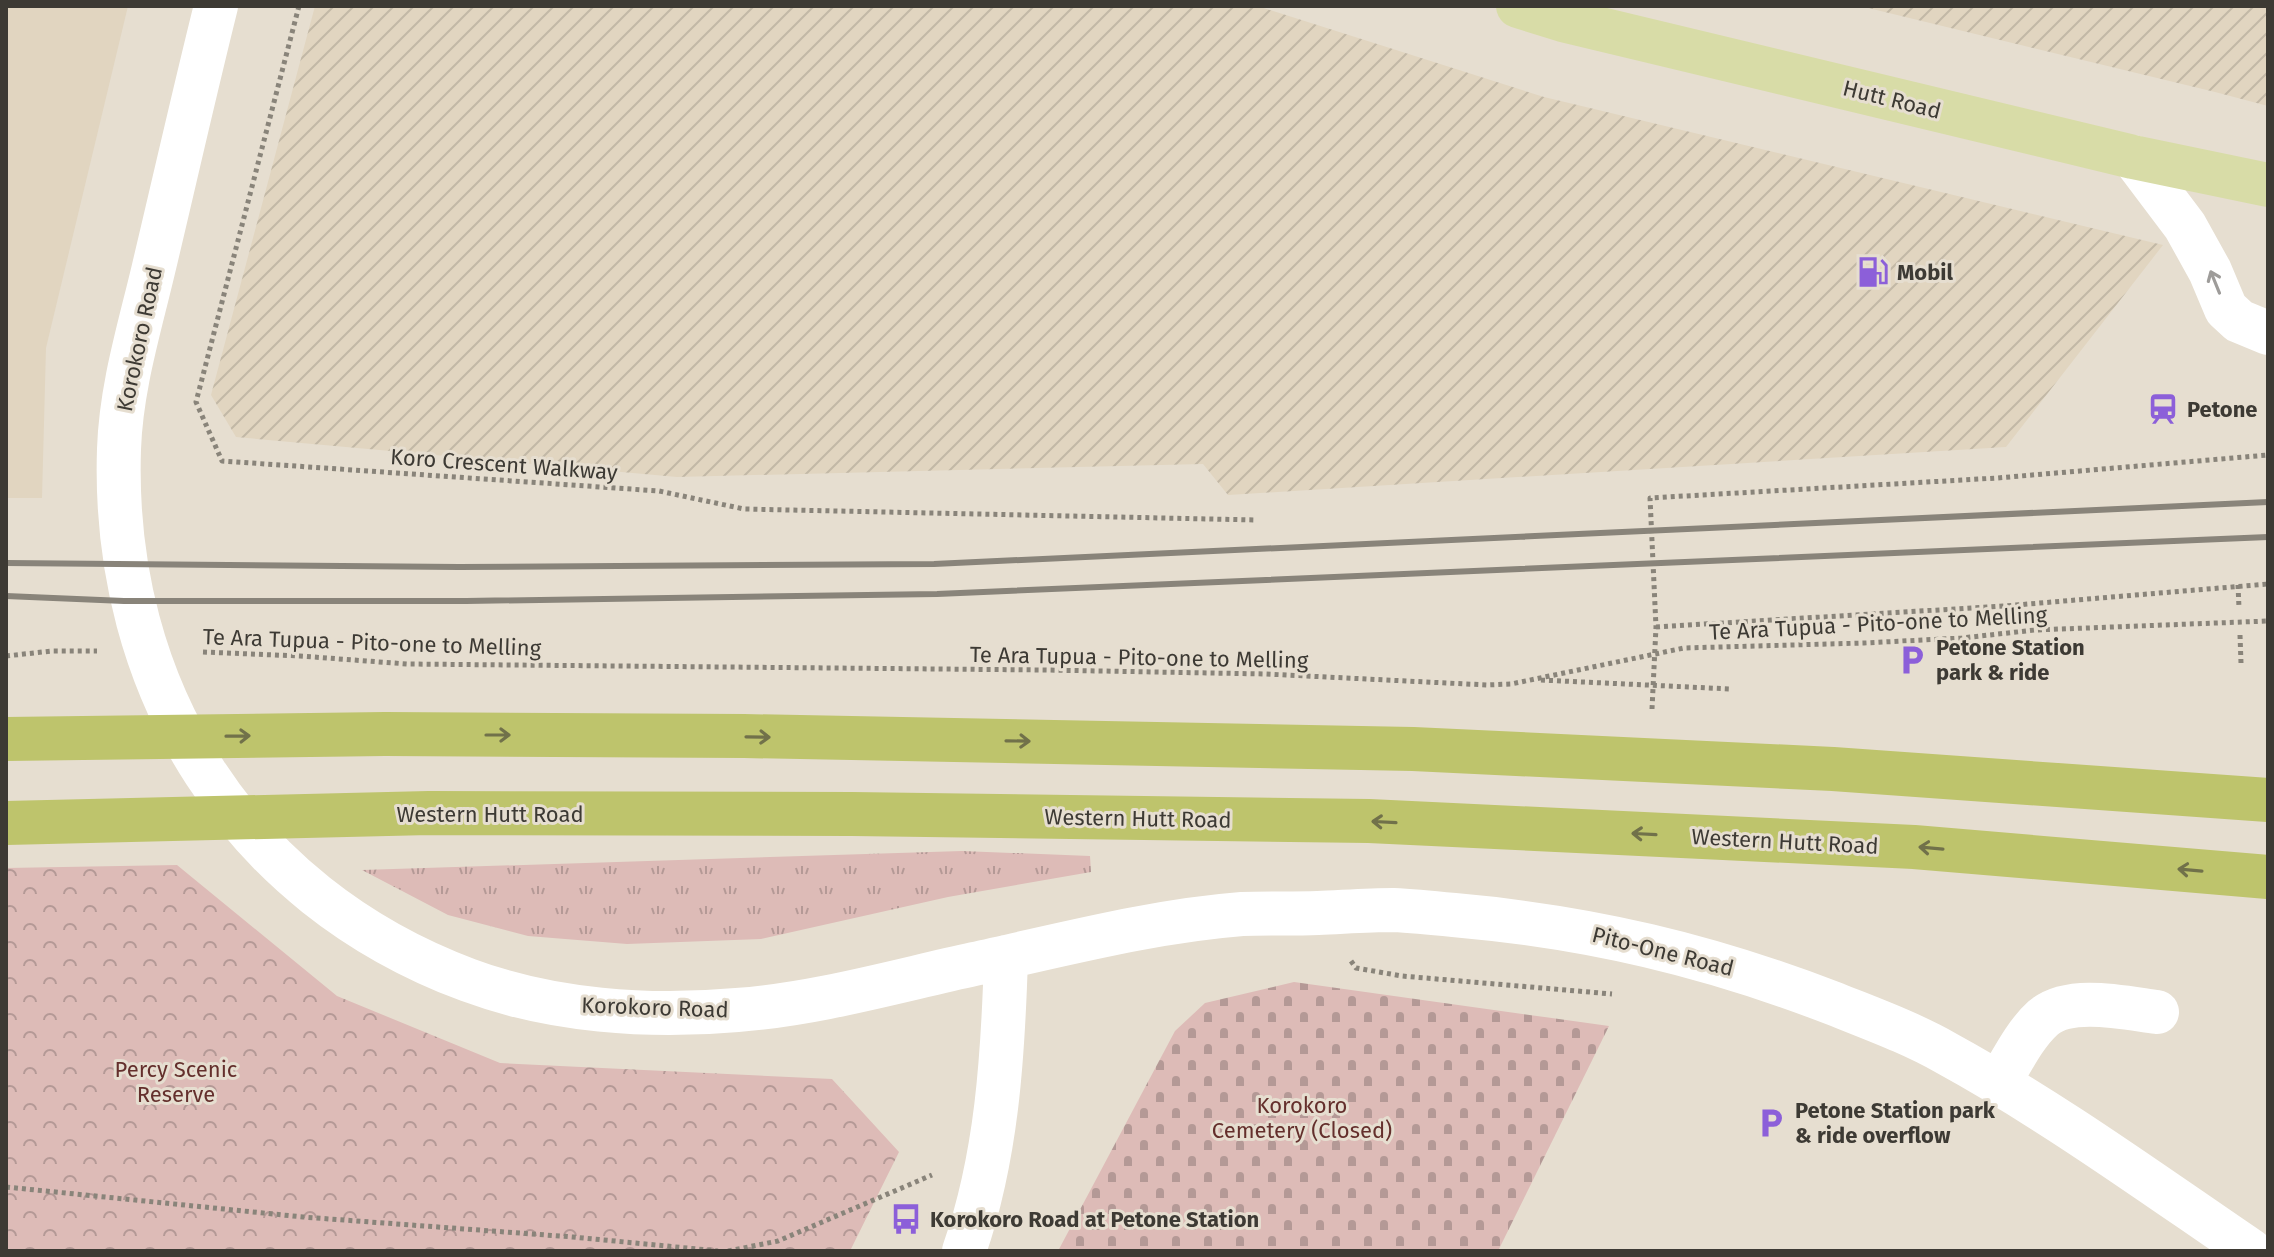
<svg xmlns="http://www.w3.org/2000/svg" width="2274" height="1257" font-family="'Fira Sans',sans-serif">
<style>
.built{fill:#e1d5c0}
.industrial{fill:url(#industrial-furrows)}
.grass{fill:url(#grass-tufts)}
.cemetery{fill:url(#cemetery-stones)}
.park{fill:url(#park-crowns)}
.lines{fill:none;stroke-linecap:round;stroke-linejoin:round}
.path{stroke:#89847a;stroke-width:5;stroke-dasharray:4 4;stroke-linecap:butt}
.minor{stroke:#fff;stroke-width:44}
.major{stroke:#d8dca7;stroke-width:44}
.highway{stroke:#bec46c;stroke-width:44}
.rail{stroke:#89847a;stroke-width:6}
.oneway{stroke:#9e9c9a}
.oneway2{stroke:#71714a}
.labels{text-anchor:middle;stroke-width:6;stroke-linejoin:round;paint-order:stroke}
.street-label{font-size:22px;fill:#3d3a34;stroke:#e6ded0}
.poi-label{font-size:22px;font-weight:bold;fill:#3d3a34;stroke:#e6ded0;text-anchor:start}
.park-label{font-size:22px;fill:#642f2c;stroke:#e6ded0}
</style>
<defs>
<pattern id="industrial-furrows" width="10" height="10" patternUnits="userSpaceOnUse" patternTransform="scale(2)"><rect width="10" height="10" fill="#e1d5c0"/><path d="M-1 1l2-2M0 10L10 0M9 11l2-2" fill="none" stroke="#c2b8a6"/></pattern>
<pattern id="grass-tufts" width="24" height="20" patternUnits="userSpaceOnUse" patternTransform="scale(2)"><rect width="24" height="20" fill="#ddbbb7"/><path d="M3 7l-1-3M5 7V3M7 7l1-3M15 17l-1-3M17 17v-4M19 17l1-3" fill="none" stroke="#b49996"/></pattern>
<pattern id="cemetery-stones" width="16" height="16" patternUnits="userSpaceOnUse" patternTransform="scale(2)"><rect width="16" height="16" fill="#ddbbb7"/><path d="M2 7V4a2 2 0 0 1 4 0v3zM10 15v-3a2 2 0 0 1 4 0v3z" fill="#b49996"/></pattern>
<pattern id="park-crowns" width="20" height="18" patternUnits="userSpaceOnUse" patternTransform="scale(2)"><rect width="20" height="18" fill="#ddbbb7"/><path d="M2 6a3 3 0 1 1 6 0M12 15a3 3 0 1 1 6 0" fill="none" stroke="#b49996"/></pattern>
</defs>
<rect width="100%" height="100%" fill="#e6ded0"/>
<path class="built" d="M6,6H128L46,348L42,498H6Z"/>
<path class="industrial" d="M315,6H1257L1544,97L2163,245L2006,447L1228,495L1203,464L677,477L236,437L211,395Z
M1860,6H2268V106L2215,92Z"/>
<path class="grass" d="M962,851L1090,856L1091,872L948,897L761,939L627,944L528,936L448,915L362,870Z"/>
<path class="cemetery" d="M1294,982L1609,1026L1498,1251H1058L1175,1031L1205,1003Z"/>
<path class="park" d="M177,865L337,996L500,1063L832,1079L899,1152L850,1251H6V868Z"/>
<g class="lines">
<path class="path" d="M299,6L196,402L222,461L659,491L744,509L1256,520
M2238,585L2239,608
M1656,627L2004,606L2268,584
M2240,635L2241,663
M203,652L300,656L407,664L1045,670L1266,674L1487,685L1511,684L1684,648L1864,643L1962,638L2035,630L2268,621
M6,656L52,651H97
M1541,680L1731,689
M1652,709L1656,627L1650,498L1997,478L2268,455
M1351,961L1356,968L1402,976L1612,994
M6,1187L303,1217L573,1237L718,1251
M728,1251L778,1241L932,1175"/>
<path class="minor" d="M216,6C194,94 174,183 153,271C139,330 121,388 119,449C111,689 240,895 468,980C551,1011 648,1018 737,1010C817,1004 896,981 974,964C1062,945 1152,921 1242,914C1267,913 1293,914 1318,913C1343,912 1368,910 1393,910C1413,911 1434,913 1454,915C1590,927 1708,955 1835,1004C1872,1019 1911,1033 1946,1053C2052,1111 2151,1183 2251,1251
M2133,157L2185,226L2210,271L2226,309L2239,321L2268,333
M1998,1084C2011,1063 2024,1035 2043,1018C2069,995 2126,1008 2157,1012
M964,1251C997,1157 1003,1056 1006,957"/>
<path class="major" d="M1518,6L1563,20L2133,157L2268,185"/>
<path class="highway" d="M6,739L385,734L744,736L1413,749L1833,769L2268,800
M6,823L429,813L852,814L1369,821L1914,847L2268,877"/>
<path class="rail" d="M6,563L459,567L934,564L2268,502
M6,596L124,601H466L937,594L2268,537"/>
</g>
<defs><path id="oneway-shaft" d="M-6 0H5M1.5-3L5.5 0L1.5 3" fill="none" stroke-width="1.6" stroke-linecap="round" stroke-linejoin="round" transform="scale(2)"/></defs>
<use class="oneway" href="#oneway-shaft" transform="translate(2215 282) rotate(-112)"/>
<g class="oneway2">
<use href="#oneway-shaft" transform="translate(498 735)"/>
<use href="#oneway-shaft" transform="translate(238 736) rotate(-1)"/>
<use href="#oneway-shaft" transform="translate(758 737) rotate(1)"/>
<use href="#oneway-shaft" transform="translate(1018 741) rotate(1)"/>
<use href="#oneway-shaft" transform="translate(1384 822) rotate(-177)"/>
<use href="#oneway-shaft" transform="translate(1644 834) rotate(-177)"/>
<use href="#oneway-shaft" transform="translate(1931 848) rotate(-175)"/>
<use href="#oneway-shaft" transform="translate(2190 870) rotate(-175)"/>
</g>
<defs>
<symbol id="fuel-bare" viewBox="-9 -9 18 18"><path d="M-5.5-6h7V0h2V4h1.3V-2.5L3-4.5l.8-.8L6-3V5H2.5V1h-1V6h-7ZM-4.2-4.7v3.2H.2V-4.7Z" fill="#8c5fd9" stroke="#e6ded0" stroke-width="2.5" paint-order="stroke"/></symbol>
<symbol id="station-bare" viewBox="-9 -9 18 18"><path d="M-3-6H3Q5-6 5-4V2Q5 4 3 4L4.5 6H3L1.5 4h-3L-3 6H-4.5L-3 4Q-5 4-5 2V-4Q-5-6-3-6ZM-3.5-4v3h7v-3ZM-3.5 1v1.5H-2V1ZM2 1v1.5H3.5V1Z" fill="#8c5fd9" stroke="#e6ded0" stroke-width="2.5" paint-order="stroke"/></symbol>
<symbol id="parking-bare" viewBox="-9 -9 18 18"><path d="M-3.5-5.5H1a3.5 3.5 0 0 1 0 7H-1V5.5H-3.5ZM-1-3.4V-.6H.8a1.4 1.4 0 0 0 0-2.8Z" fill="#8c5fd9" stroke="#e6ded0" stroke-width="2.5" paint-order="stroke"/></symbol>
<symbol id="bus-bare" viewBox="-9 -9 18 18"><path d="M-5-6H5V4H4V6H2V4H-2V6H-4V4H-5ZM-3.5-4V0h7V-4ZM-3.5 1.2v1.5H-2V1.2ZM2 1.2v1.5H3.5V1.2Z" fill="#8c5fd9" stroke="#e6ded0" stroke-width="2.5" paint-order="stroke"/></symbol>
</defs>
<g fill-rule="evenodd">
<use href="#fuel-bare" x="1851" y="250" width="44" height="44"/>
<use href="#station-bare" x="2141" y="387" width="44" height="44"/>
<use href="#parking-bare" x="1890" y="638" width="44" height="44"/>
<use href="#parking-bare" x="1749" y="1101" width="44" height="44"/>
<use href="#bus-bare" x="884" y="1197" width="44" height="44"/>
</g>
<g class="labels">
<g class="street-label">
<text transform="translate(1892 99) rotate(14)" y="8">Hutt Road</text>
<text transform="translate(139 339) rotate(-78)" y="8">Korokoro Road</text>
<text transform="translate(504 464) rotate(4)" y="8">Koro Crescent Walkway</text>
<text transform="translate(1878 623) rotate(-3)" y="8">Te Ara Tupua - Pito-one to Melling</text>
<text transform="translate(372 642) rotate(2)" y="8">Te Ara Tupua - Pito-one to Melling</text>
<text transform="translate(1139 657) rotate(1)" y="8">Te Ara Tupua - Pito-one to Melling</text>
<text x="490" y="822">Western Hutt Road</text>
<text transform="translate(1138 818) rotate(1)" y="8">Western Hutt Road</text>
<text transform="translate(1785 841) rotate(3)" y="8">Western Hutt Road</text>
<text transform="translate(1663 951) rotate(14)" y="8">Pito-One Road</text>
<text transform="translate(655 1007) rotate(2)" y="8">Korokoro Road</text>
</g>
<g class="poi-label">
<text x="1897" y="280">Mobil</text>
<text x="2187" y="417">Petone</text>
<text x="1936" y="655">Petone Station<tspan x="1936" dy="25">park &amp; ride</tspan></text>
<text x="1795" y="1118">Petone Station park<tspan x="1795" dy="25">&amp; ride overflow</tspan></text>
<text x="930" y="1227">Korokoro Road at Petone Station</text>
</g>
<g class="park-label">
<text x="176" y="1077">Percy Scenic<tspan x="176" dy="25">Reserve</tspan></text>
<text x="1302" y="1113">Korokoro<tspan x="1302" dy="25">Cemetery (Closed)</tspan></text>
</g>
</g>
<rect width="2274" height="1257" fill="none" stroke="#3d3a34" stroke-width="16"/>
</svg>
